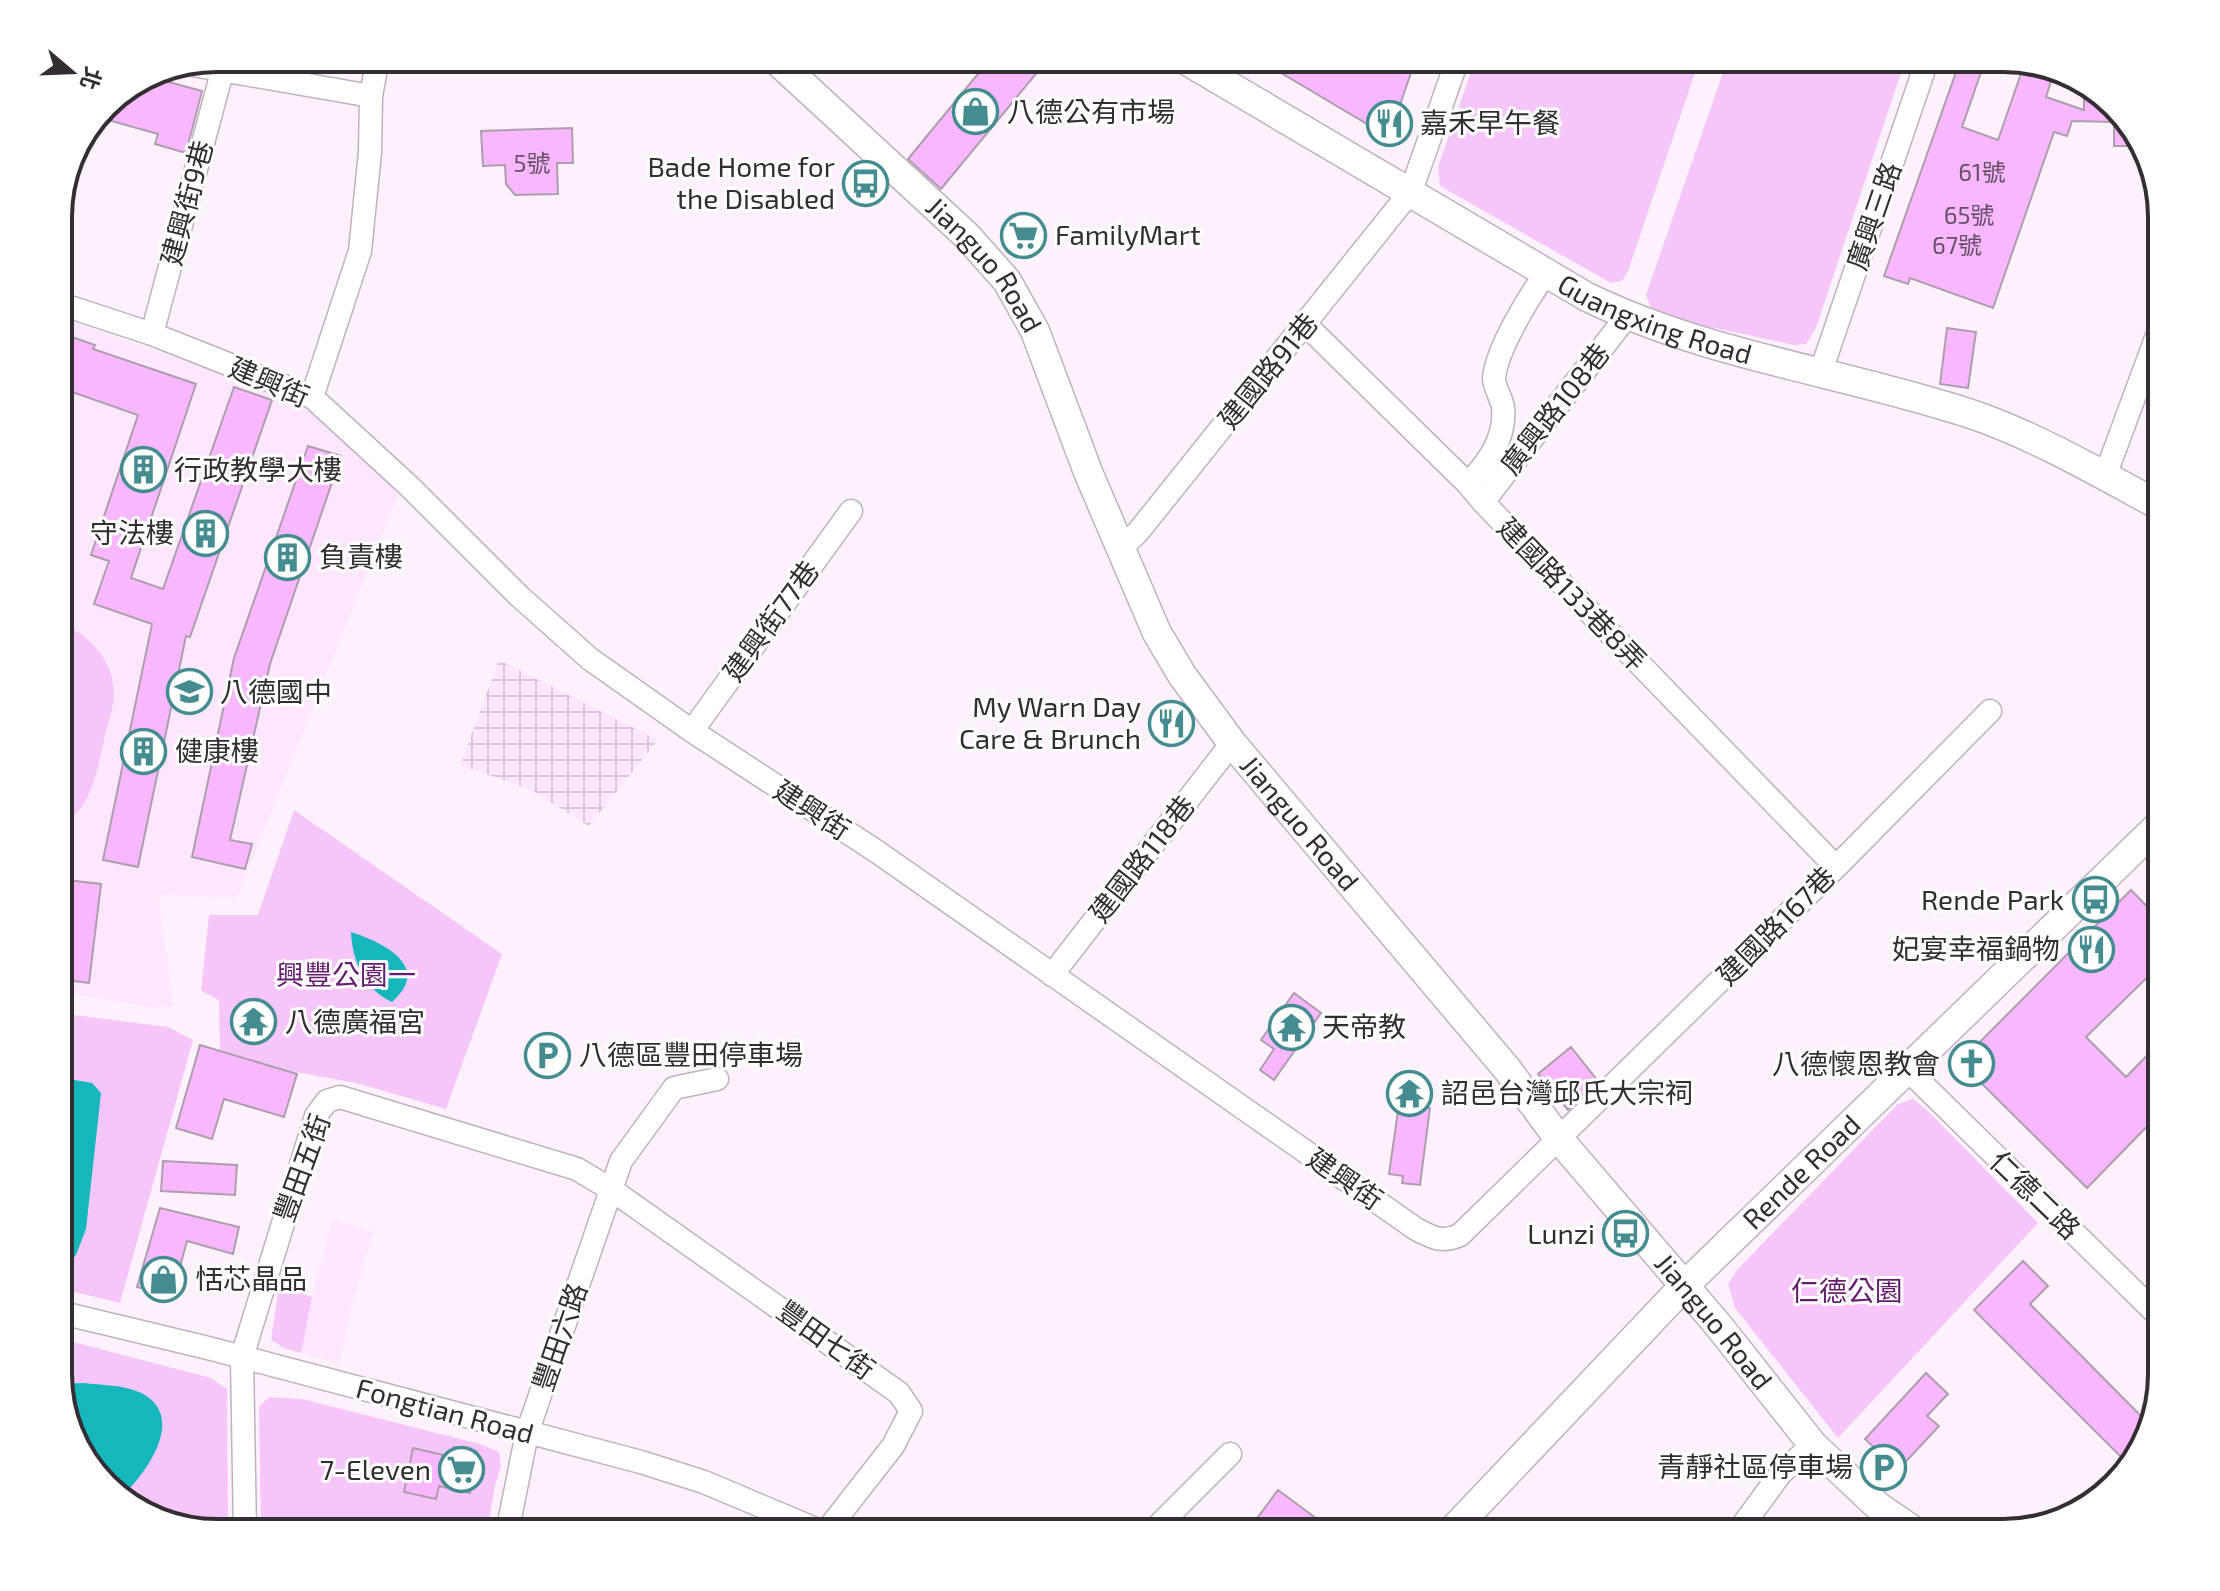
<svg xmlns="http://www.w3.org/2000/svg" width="2220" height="1591" font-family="'Exo 2','Noto Sans TC',sans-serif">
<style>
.built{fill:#fce7fe}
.industrial{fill:url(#industrial-grid)}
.green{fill:#f6c6fa}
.water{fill:#15b7bd}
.building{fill:#f8b7fe;stroke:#ad9eae;stroke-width:2}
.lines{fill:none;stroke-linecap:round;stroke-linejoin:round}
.minor-casing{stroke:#c0b1c1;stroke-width:25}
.tertiary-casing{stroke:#c0b1c1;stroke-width:31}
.minor{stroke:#fff;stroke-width:22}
.tertiary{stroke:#fff;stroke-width:28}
.labels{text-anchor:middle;stroke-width:6;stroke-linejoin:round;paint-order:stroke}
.number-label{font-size:24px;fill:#655066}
.poi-label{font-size:28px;fill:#342e34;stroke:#fff;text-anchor:start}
.street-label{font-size:28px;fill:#342e34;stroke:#fff}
.park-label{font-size:28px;fill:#671d6f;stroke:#fff}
.rim{fill:none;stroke:#342e34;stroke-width:4}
</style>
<defs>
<pattern id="industrial-grid" width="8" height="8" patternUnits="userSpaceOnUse" patternTransform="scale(2)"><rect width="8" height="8" fill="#fce7fe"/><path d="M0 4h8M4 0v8" fill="none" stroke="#d9c6da"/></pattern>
</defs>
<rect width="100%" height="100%" fill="#fef1fe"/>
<path class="built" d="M58,317L313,406L400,489L237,898L158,895L174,1007L153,1008L58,991Z
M332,1219L373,1232L352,1305L340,1363L301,1353L312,1297Z"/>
<path class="industrial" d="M499,660L658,740L589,826L531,790L460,765Z"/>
<path class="green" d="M1476,58H1700L1628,271L1622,281L1611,283L1440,186L1438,167Z
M1728,58H1906L1816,328L1806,344L1794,345L1664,317L1652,310L1646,295Z
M58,623C88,633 111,657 114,690C115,706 106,728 103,744C96,777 90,810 58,828Z
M294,810L502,954L446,1109L356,1083L220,1058L219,1000L201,991L209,915H258Z
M58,1013L168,1027L193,1040L120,1303L58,1288Z
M1913,1099L1928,1111L2038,1223L1838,1438L1735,1308L1728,1284L1737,1270L1898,1104Z
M279,1286L312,1297L301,1353L284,1348L271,1340Z
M58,1338L211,1378L227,1389L228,1533H216L120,1500L75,1445L58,1384Z
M269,1397L302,1399L480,1444L499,1452L501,1466L495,1485L487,1533H261L259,1407Z"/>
<path class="water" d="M351,932C382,942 433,966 392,1002C365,990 352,960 351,932Z
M58,1077L92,1083L101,1093L86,1229L76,1255L70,1262L58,1263Z
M84,1383C101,1385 123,1385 139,1392C190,1415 145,1476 119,1499L75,1445L58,1384Z"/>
<path class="building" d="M991,58H1049L941,189L908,159Z
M1256,58H1416L1389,137Z
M1961,58H1986L1962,127L1998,140L2024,65L2053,75L2046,97L2084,110V85L2100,91L2146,146H2114V122L2072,121L2067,136L2054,132L1993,308L1910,278L1908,284L1884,276Z
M147,76L202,91L186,153L155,144L158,134L97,117L112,98Z
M572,128L573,163H557L558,194L515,195L506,184L505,165L483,166L481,131Z
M1947,328L1976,332L1968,388L1940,384Z
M69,336L95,345L93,349L196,384L131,578L163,589L234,387L272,400L190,637L186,636L138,867L103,860L152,624L94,604L109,561L91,555L138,415L58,387V337L68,341Z
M308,446L341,456L270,664L230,840L252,844L245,869L192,857L234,658Z
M58,879L101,884L89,983L58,979Z
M2131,890L2162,922V963L2086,1037L2126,1077L2162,1040V1111L2087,1188L1960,1062Z
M1294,993L1321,1013L1274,1080L1260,1070L1274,1049L1261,1040Z
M200,1045L297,1074L284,1117L224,1099L212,1139L176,1128Z
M1571,1047L1597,1080L1568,1110L1538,1074Z
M1399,1104L1430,1108L1420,1185L1402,1183L1403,1176L1389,1174Z
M163,1161L237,1165L235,1195L161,1191Z
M160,1208L239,1227L233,1254L187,1241L172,1296L137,1287Z
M2023,1261L2048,1286L2030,1304L2146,1421L2131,1467L1974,1310Z
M1926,1373L1948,1394L1927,1416L1939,1426L1898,1470L1865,1439Z
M454,1447L477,1452L470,1493L439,1486L436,1499L404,1492L413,1448L452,1457Z
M1278,1490L1336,1533H1246Z"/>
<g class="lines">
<defs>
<path id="minor" d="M187,64L371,96
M58,303L152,334L312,397L410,487L519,596L590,659L692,731L876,851L1416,1229C1433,1238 1442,1243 1460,1235L1836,867L1990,711
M1305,324L1468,484L1483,502L1836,867
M152,334L222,72
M1820,374L1928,58
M312,397L360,251L370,152L371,96L378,58
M2105,476L2162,322
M1468,484C1488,463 1506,438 1503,408C1502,398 1494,388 1494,378C1497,348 1529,297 1546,273
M1483,502L1627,316
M1121,548L1138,532L1411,191L1458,58
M692,731L851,511
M1052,975L1232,743
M1908,1070L2162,1319
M58,1312L208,1348L641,1462L704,1482L825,1533
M245,1533L242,1357L316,1116L327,1101L340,1097L577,1169L612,1190L899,1393L911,1411L893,1446L825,1533
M507,1533L527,1433L621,1161L674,1088L717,1079
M1151,1533L1230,1454
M1737,1533L1781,1473L1813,1445"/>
<g id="tertiary">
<path id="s1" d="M774,58L967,236L1007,281L1035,331L1088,472L1157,633L1182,675L1232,743L1507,1069L1559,1139L1718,1325L1813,1445L1879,1507L1917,1533"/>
<path id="s2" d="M1182,58L1587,297C1709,356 1843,372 1971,414C2034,435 2103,475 2162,507"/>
<path id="s3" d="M1450,1533L1685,1285L2162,822"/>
</g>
</defs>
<use href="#minor" class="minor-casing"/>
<use href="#tertiary" class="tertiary-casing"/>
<use href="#minor" class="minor"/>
<use href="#tertiary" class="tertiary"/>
</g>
<defs>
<symbol id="shop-ring" viewBox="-11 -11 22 22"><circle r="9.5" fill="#fff" stroke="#448c90" stroke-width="1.5"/><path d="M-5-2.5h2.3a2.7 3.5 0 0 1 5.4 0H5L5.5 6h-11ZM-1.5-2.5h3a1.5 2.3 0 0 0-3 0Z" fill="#448c90"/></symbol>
<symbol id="restaurant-ring" viewBox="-11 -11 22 22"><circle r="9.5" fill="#fff" stroke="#448c90" stroke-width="1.5"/><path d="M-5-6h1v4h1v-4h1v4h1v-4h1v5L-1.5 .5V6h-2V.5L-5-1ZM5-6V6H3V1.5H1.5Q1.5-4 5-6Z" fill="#448c90"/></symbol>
<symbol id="bus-ring" viewBox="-11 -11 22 22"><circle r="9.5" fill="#fff" stroke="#448c90" stroke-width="1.5"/><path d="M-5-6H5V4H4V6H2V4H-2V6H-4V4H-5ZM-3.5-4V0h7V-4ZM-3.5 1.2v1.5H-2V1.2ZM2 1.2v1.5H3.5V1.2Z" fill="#448c90"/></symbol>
<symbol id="supermarket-ring" viewBox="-11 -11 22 22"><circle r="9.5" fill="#fff" stroke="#448c90" stroke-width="1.5"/><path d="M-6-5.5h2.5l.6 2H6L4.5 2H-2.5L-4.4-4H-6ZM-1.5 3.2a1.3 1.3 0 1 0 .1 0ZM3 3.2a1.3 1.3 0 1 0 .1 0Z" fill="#448c90"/></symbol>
<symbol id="building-ring" viewBox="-11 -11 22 22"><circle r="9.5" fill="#fff" stroke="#448c90" stroke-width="1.5"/><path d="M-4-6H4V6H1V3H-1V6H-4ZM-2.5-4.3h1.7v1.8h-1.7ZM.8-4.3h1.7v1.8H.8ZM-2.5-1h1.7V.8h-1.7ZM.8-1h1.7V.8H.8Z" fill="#448c90"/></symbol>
<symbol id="school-ring" viewBox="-11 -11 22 22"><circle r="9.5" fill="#fff" stroke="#448c90" stroke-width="1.5"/><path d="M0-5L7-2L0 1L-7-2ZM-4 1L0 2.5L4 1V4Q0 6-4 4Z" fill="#448c90"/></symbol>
<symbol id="temple-ring" viewBox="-11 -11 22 22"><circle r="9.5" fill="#fff" stroke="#448c90" stroke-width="1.5"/><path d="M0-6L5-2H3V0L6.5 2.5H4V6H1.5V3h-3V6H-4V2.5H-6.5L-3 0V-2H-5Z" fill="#448c90"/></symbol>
<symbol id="parking-ring" viewBox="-11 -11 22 22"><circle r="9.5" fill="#fff" stroke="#448c90" stroke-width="1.5"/><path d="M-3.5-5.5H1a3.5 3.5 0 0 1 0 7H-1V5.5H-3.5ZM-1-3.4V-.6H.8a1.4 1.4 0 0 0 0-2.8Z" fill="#448c90"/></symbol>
<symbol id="church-ring" viewBox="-11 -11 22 22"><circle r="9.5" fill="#fff" stroke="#448c90" stroke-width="1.5"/><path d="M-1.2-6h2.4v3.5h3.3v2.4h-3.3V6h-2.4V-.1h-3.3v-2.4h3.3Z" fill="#448c90"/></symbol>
</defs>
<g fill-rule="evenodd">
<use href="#shop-ring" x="950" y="86" width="51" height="51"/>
<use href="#restaurant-ring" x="1364" y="98" width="51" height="51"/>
<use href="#bus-ring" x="840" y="158" width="51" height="51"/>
<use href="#supermarket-ring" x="998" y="210" width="51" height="51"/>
<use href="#building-ring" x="118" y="444" width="51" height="51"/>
<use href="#building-ring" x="180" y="508" width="51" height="51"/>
<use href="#building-ring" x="262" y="532" width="51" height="51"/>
<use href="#school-ring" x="164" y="666" width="51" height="51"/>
<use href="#restaurant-ring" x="1146" y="698" width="51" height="51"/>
<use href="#building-ring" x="118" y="726" width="51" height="51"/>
<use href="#bus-ring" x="2070" y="874" width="51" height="51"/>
<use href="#restaurant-ring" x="2066" y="924" width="51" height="51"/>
<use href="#temple-ring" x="228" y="996" width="51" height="51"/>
<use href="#temple-ring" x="1266" y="1002" width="51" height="51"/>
<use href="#parking-ring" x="522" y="1030" width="51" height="51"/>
<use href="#church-ring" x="1946" y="1038" width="51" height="51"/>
<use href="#temple-ring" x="1384" y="1068" width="51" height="51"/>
<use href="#bus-ring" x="1600" y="1208" width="51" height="51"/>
<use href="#shop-ring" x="138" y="1254" width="51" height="51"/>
<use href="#parking-ring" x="1858" y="1442" width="51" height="51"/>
<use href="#supermarket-ring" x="436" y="1444" width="51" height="51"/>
</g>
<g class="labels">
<g class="number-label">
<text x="532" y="172">5號</text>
<text x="1982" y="181">61號</text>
<text x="1969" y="224">65號</text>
<text x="1957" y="254">67號</text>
</g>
<g class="poi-label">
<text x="1007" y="122">八德公有市場</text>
<text x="1420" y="133">嘉禾早午餐</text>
<text x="835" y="177" text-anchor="end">Bade Home for<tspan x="835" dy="32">the Disabled</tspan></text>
<text x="1055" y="245">FamilyMart</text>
<text x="174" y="480">行政教學大樓</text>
<text x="174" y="543" text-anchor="end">守法樓</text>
<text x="319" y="567">負責樓</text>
<text x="220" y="702">八德國中</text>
<text x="1141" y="717" text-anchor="end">My Warn Day<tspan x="1141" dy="32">Care &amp; Brunch</tspan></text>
<text x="175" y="761">健康樓</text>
<text x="2064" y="910" text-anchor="end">Rende Park</text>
<text x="2060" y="959" text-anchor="end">妃宴幸福鍋物</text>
<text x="285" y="1032">八德廣福宮</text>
<text x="1322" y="1037">天帝教</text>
<text x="579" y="1065">八德區豐田停車場</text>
<text x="1940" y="1074" text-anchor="end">八德懷恩教會</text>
<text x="1441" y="1103">詔邑台灣邱氏大宗祠</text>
<text x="1595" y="1244" text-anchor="end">Lunzi</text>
<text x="195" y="1289">恬芯晶品</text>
<text x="1853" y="1477" text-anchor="end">青靜社區停車場</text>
<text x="431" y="1480" text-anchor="end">7-Eleven</text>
</g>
<g class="street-label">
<text transform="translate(187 203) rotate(-75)" y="10">建興街9巷</text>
<text transform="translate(1874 216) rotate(-71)" y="10">廣興三路</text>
<text dy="10" stroke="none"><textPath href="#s1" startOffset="296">Jianguo Road</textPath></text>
<text dy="10" stroke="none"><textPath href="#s2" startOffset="542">Guangxing Road</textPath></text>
<text transform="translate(1268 371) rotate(-51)" y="10">建國路91巷</text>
<text transform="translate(269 382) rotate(23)" y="10">建興街</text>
<text transform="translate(1555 409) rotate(-52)" y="10">廣興路108巷</text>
<text transform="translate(1572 594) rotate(46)" y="10">建國路133巷8弄</text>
<text transform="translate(771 621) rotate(-54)" y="10">建興街77巷</text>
<text transform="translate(812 810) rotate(33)" y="10">建興街</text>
<text dy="10" stroke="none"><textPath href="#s1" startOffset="944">Jianguo Road</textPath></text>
<text transform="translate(1142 859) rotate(-52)" y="10">建國路118巷</text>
<text transform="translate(1776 926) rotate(-45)" y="10">建國路167巷</text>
<text transform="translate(302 1168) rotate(-70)" y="10">豐田五街</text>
<text dy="10" stroke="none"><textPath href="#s3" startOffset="504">Rende Road</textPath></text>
<text transform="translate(1345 1179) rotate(35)" y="10">建興街</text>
<text transform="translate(2035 1195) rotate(44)" y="10">仁德二路</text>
<text dy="10" stroke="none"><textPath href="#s1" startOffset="1592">Jianguo Road</textPath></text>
<text transform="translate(560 1337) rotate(-71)" y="10">豐田六路</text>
<text transform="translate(826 1340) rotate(36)" y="10">豐田七街</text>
<text transform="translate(445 1411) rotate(15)" y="10">Fongtian Road</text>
</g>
<g class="park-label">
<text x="346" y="985">興豐公園一</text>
<text x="1847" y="1301">仁德公園</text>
</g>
</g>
<path d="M0 0H2220V1591H0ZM217 72H2003A145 145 0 0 1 2148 217V1374A145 145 0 0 1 2003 1519H217A145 145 0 0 1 72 1374V217A145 145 0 0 1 217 72Z" fill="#fff" fill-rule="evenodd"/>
<path class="rim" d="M217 72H2003A145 145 0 0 1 2148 217V1374A145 145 0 0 1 2003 1519H217A145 145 0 0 1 72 1374V217A145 145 0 0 1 217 72Z"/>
<g transform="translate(72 72) rotate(109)" stroke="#ffffff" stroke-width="6" paint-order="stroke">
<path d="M0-6L14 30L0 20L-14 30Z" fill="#342e34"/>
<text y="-12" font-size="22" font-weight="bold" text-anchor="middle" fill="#342e34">北</text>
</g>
</svg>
